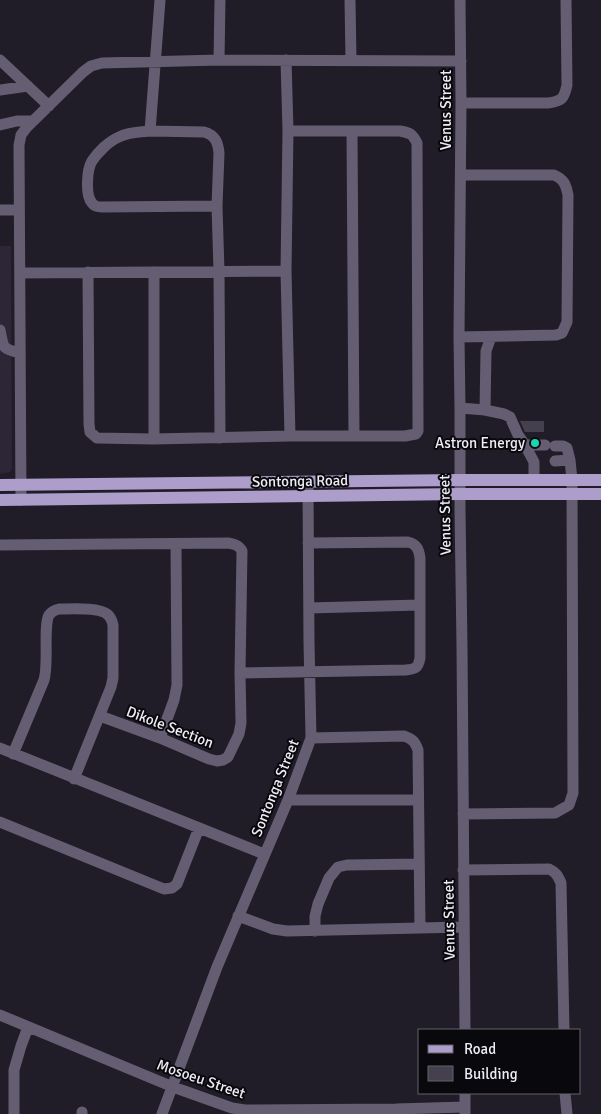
<svg xmlns="http://www.w3.org/2000/svg" width="601" height="1114" font-family="Signika,sans-serif">
<style>
.built{fill:#2c2637}
.building{fill:#44404d}
.lines{fill:none;stroke-linecap:round;stroke-linejoin:round}
.minor{stroke:#655e73;stroke-width:11}
.major{stroke:#ac9dca;stroke-width:12}
.poi-dot{fill:#19d5b2;stroke:#09080d;stroke-width:2}
.labels{text-anchor:middle;stroke-width:4;stroke-linejoin:round;paint-order:stroke}
.street-label{font-size:15px;fill:#efecf4;stroke:#09080d}
.poi-label{font-size:15px;fill:#efecf4;stroke:#09080d;text-anchor:end}
</style>
<rect width="100%" height="100%" fill="#201c28"/>
<path class="built" d="M0,246H11L12,468L10,472L0,474Z"/>
<path class="building" d="M520,421H544V432H525Z"/>
<g class="lines">
<path class="minor" d="M350,0L351,60
M460,0L461,103L459,337L460,408V510L462,646L465,1030
M0,60L49,106
M219,60L220,0
M286,60L288,131L286,271L290,436
M0,90L28,86
M461,103H548C562,101 564,99 567,85L566,0
M0,125L17,121H33
M150,131L204,132C215,135 218,142 219,153L217,206L102,207C98,207 94,206 92,203C85,195 87,169 92,161C98,152 109,141 119,137C128,132 139,132 150,131Z
M150,131L160,0
M352,131L354,436
M217,206L219,271L220,438
M0,210H19
M88,272L89,424L90,432L97,438L154,439L290,436H405L416,434L418,431V425L417,143C412,133 410,133 400,131H288
M154,272V439
M20,273L286,271
M0,330C4,348 1,348 19,353
M459,337L556,335L562,333L567,322L568,195C566,185 564,179 554,175H461
M460,408L485,410L504,414L510,417L518,435L525,445L534,462V480
M485,410L486,351L491,337
M525,445H545
M555,461L570,460
M21,500L19,145L21,135L27,127L83,72L91,66L102,63L219,60L461,61
M0,545L228,543C234,544 239,545 242,551L240,673L241,723L239,734L228,757L223,760L217,761L209,759L160,738L100,716
M309,608L419,605
M240,673L405,670C415,669 418,669 420,658V558C419,550 417,544 408,542L308,543
M160,738L174,700L177,685L176,544
M311,738L404,736C413,739 415,742 418,750L420,928
M0,748L264,854
M13,754L44,680C49,664 43,626 49,615C52,611 55,610 59,609C70,609 99,607 107,614C111,617 112,620 113,625V678L111,687L74,779
M288,800H418
M463,814L555,813L569,805L573,793L572,480L570,460L567,448L563,446H555
M0,822L164,889L172,888L177,884L199,828
M463,870L549,869C556,872 558,876 561,883L564,1030
M238,916L273,929L287,931L464,927
M315,931V916L318,904L329,878L338,867L347,865L419,864
M0,1015L173,1087L232,1108L245,1110L396,1109L465,1107
M565,1093L567,1114
M465,1113V1093
M14,1114V1070L21,1046L28,1027
M82,1114V1112
M162,1114L217,967L288,800L311,738L309,642L308,487"/>
<path class="major" d="M0,485L460,480H601
M0,500L460,494H601"/>
</g>
<circle class="poi-dot" cx="535" cy="443" r="5"/>
<g class="labels">
<g class="street-label">
<text transform="translate(446 110) rotate(-90)" y="5">Venus Street</text>
<text transform="translate(300 481) rotate(-1)" y="5">Sontonga Road</text>
<text transform="translate(445 515) rotate(-91)" y="5">Venus Street</text>
<text transform="translate(170 727) rotate(21)" y="5">Dikole Section</text>
<text transform="translate(275 788) rotate(-68)" y="5">Sontonga Street</text>
<text transform="translate(449 920) rotate(-91)" y="5">Venus Street</text>
<text transform="translate(201 1079) rotate(19)" y="5">Mosoeu Street</text>
</g>
<g class="poi-label">
<text x="525" y="448">Astron Energy</text>
</g>
</g>
<rect x="418" y="1029" width="162" height="65" fill="#09080d" stroke="#656369"/>
<rect x="428" y="1045" width="25" height="8" fill="#ac9dca" stroke="#656369"/>
<text x="464" y="1054" font-size="15" fill="#efecf4">Road</text>
<rect x="428" y="1066" width="25" height="15" fill="#44404d" stroke="#656369"/>
<text x="464" y="1079" font-size="15" fill="#efecf4">Building</text>
</svg>
